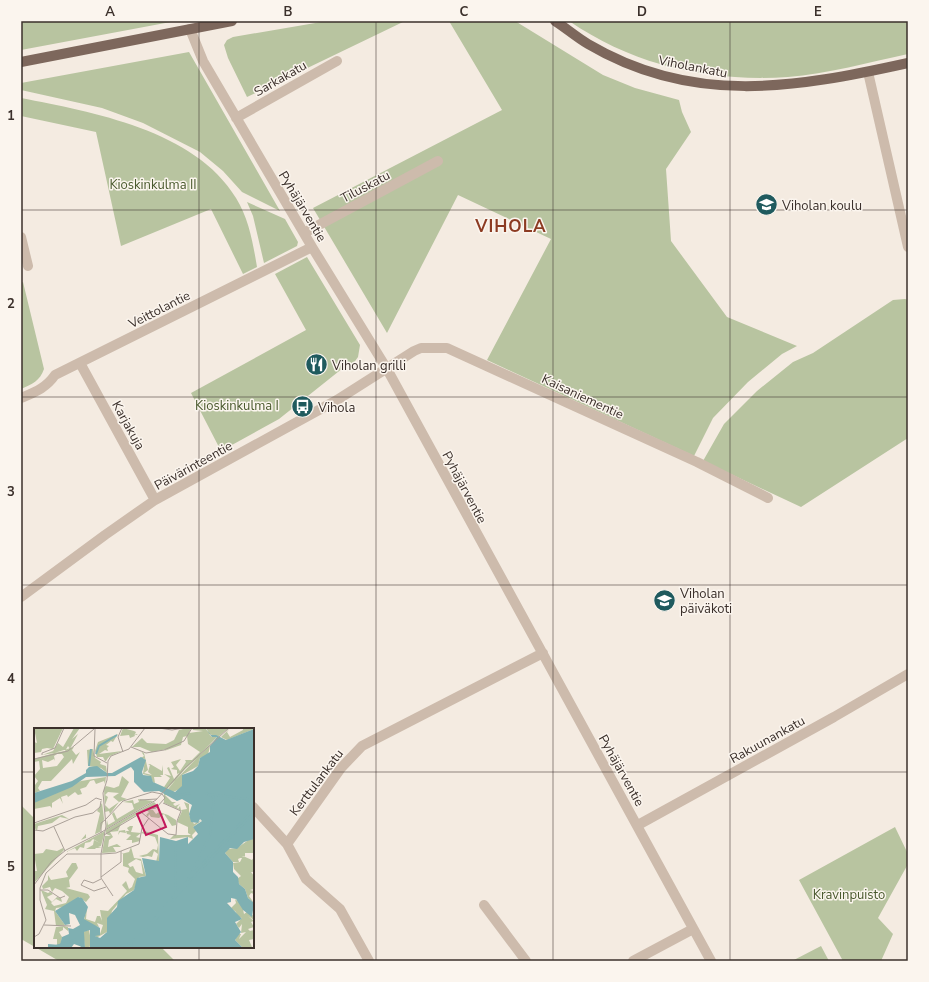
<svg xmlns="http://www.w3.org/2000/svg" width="929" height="982" font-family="'Nunito Sans',sans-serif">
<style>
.green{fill:#b8c4a0}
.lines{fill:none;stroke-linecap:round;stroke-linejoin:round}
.minor{stroke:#cdbbac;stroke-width:10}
.major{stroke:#7d675c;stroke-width:10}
.grid{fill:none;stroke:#3b302b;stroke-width:1;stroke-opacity:0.55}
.labels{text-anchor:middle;stroke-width:3;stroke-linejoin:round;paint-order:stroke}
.street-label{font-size:13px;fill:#3b302b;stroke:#fbf5ee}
.park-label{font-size:13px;fill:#4a5a2e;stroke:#fbf5ee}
.poi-label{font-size:13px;fill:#3b302b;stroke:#fbf5ee;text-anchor:start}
.district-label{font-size:17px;font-weight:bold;letter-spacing:1px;fill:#8c3b22;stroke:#fbf5ee}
.inset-river{fill:none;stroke:#7fb0b2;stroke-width:2}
.inset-road{fill:none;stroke:#aaa098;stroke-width:1}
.view{fill:#c2185b;fill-opacity:0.15;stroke:#c2185b;stroke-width:2}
.inset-edge{fill:none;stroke:#3b302b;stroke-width:2}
.neatline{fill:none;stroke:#3b302b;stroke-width:1.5}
.grid-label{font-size:13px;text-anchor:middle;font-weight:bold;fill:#3b302b}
</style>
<rect width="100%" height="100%" fill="#f4ebe1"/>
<path class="green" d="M21,21H176L21,50Z
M327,21H405L247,97L228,58L224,45L227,40L233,37Z
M449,21H515L603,75L635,88L679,100L682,112L691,132L666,169L671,241L727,317L797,346L782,354L748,382L713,418L694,456L487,360L551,239L458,195L387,333L313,208L502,110Z
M569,21H908V54C870,62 827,74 788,77C709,82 635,66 569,21Z
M189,52L280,211L242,192L223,171L200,152L143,123L102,108L21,90V83Z
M21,98C92,112 195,130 236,198C249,219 253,243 257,267L243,274L211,209L121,246L96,132L21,116Z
M247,202L285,219L298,242L297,246L264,263L253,216Z
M307,257L360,345L358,357L353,364H348L279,419L221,451L191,393L306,330L275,274Z
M23,282L44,369C40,381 32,384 21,389V283Z
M905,299L908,300V438L801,507L703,461L724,424L757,391L793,362L813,353L893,300Z
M21,805L35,819V947L21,939Z
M895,827L908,854V864L878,918L893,934L881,961H843L799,880Z
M821,946L829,961H792Z
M35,947H161L175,961H59Z"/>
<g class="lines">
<path class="minor" d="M190,29L203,61L312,247L387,369L711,961
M868,72L908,247
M236,118L337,61
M304,233L438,161
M21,237L28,266
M80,363L155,500
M21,398C35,392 46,388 55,375L312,247
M21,597L105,535L155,500L337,400L414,351L421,348H447L697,462L768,498
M253,807L287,844L306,879L340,909L369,961
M638,825L834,717L908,674
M287,844L341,768L362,746L543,653
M484,905L526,961
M633,961L693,929"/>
<path class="major" d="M555,21C566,28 576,37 588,44C693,106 795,88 908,63
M21,62L232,21"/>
</g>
<path class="grid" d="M199,21V729M376,21V961M553,21V961M730,21V961M21,210H908M21,397H908M21,585H908M21,772H35M253,772H908M199,947V961"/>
<defs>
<symbol id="school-disc" viewBox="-11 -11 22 22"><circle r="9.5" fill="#1f5a5e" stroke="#fbf5ee"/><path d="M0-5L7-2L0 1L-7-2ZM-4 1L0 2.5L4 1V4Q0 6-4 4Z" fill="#fff"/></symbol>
<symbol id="restaurant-disc" viewBox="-11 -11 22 22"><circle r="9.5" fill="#1f5a5e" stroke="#fbf5ee"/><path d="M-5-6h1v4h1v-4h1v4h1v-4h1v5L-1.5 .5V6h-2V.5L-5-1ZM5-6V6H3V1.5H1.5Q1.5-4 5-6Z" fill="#fff"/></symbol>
<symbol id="bus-disc" viewBox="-11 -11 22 22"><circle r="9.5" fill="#1f5a5e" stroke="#fbf5ee"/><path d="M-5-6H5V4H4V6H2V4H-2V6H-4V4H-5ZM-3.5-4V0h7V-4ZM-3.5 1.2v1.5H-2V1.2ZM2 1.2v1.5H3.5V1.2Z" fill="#fff"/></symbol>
</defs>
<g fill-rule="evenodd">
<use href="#school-disc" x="754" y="192" width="25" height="25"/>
<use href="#restaurant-disc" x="304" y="352" width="25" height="25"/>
<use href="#bus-disc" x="290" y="394" width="25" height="25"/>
<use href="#school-disc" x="652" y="588" width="25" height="25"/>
</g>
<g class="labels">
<g class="street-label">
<text transform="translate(693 66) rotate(11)" y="5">Viholankatu</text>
<text transform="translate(280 78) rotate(-30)" y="5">Sarkakatu</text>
<text transform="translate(365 186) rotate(-28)" y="5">Tiluskatu</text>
<text transform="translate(303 206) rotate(59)" y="5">Pyhäjärventie</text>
<text transform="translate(159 309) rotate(-27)" y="5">Veittolantie</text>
<text transform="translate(583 396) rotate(25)" y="5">Kaisaniementie</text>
<text transform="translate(129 425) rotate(61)" y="5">Karjakuja</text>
<text transform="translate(193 465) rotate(-29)" y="5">Päivärinteentie</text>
<text transform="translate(465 487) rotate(62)" y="5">Pyhäjärventie</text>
<text transform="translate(767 739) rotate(-29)" y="5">Rakuunankatu</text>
<text transform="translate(622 770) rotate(61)" y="5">Pyhäjärventie</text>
<text transform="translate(316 782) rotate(-53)" y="5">Kerttulankatu</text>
</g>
<g class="park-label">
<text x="153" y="189">Kioskinkulma II</text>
<text x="237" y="410">Kioskinkulma I</text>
<text x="849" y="899">Kravinpuisto</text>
</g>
<g class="poi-label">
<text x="782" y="210">Viholan koulu</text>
<text x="332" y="370">Viholan grilli</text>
<text x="318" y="412">Vihola</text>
<text x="680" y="598">Viholan<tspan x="680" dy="15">päiväkoti</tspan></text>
</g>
<g class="district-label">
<text x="511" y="232">VIHOLA</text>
</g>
</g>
<g transform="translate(34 728)">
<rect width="220" height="220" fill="#f4ebe1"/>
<path d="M0,0H29L19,21L13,20L8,21L7,24L0,25V14L3,15ZM40,0H46L38,11L44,6L36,21L34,18L31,23L8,27L19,23L24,15L29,19ZM89,0L100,3L102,4L100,8L102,6L104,7H101V11V8L96,10L95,7L86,8ZM153,0H157L155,5L169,3L159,2L158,0H171L175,5L172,0H195L184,9L175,6L178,9H183L133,61L119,54L116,48L109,46L111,31L107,30L110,28L107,23L100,21L104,22L110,25L114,42L110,45L118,47L114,44L116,37H114L116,36L128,43L129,37V47H126L128,49H120L121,55L130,59L136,50L130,46L137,48L133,40L135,39L140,51L145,45L143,46V42L137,41L140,39L137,34L147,31L142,37L146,43L152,34L151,32H158L166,24L154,16L153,8L149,9L147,17L130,23L133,21L118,24L106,19H98L108,10L113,15L132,16L140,12L145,2ZM196,0L193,4L196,9L209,2V0H220V1L193,12L187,9ZM84,6L79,14L77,13L72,17L75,18L73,20L74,23L71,22L65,26L88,23L76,28L74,30L72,33H71L69,29H63L61,23L64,14ZM184,10L176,18L174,27L166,30L164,38L148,47V60L139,64L134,61L151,41ZM40,19L38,22L42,27L46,24L39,36L38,31L17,53H8L4,60L6,63L0,65V51L1,57L4,53L0,48L6,41L5,33L0,34V31ZM23,26H28L30,29L23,38L9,40L8,32L14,34L20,31L21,33L20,28ZM59,21L61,30L67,34L66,36L72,38L73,45L67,40L54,38L53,22ZM88,48L95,54L87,69L93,71L85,74L76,86L75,83L71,84L70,61L72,58L80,60L85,58ZM74,64L85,65L79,69L85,74L75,81L71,77L74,69L71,67ZM72,49L71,56L70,53L62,56L60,52L56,53L52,59L46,61L48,66L44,67L41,64L34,69L33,67L27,69L29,76L26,70L18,75V80L16,78L0,81L1,74L47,53ZM130,65L135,67H131L138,74H142L139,76L141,78L146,76L143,79L144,81L146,78L147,82L153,81L150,74L155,76V87L160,96L168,92L159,99L163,102L158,107L159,111L155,115L159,111L154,109L136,111L140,107H157L154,105V99L143,94L148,83L130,75ZM104,71L119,73L72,101L73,92L74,97L81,93L78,86L80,84L83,91L100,81L98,75L89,74L99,72L100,76L105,74ZM120,74L124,78L121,80L112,81L87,96L84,103L91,102L92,105L86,104L84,107L85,103L76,104L79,109L75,112L74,119L83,116L87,119H79L82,124L68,125L71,108H77L72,106V102ZM68,75L70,91L66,104L47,112L52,106V110L61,106L66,85L63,83ZM112,82H119L122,86L125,84L134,87L142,92V97L138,98L130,86L125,90L117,89L115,86L114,89L112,87L115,84ZM28,87L35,91L26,89L18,95L4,98L3,103L0,99V96ZM96,98H99L97,104L107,105L110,103L124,107L125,133L122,134L124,126L120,123L118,129L114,128L109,129L105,128L113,126L119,121L123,122L124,117L121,109L107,105L102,109L106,110V113L98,115V112H92L97,107L93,106L92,103H95L93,100ZM71,103L67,118L64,119L68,120H62L61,121H52L59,117L60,112L66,115L59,111L56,114L51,115L50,120L46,119L43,123L41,120L32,124ZM216,111H220V125H211V128L204,131L205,134H199L191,125L194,121L203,120ZM97,119L100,130L107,131L112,148L105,149L100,162L92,166L78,183L73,204L62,210L61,207L66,206L69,197L63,195L65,199L56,197L50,192L53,179L52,191L61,194L63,188H66L68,193L66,182L74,183L93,163L88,157L92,153L95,161L98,159L101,151L94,144L95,140L89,138V126H87L95,124ZM102,131L107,133L109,146L102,144L99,138L96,139L94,136ZM29,120L30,122L0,155V143H3L0,126L9,125L12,121L23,123ZM209,128L218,132L220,129V144H217L220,148V161L216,162L220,163V166L217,165L215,168L220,175L214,170L211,161L205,156L203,151L207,148L200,141L199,135L206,134ZM38,135H42L44,140L35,152L36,159L32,160L54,166L56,169L52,174L45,169L30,179L22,180L21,183L31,197L22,198L20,183L11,181L13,177L7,162L14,165L16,164L19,166L13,169L18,174L23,169L27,170L28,174L22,171L17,175L20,178L32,175L35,169L28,163L21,160L18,164L16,159L9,161L8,158L14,152V147L17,152L34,149L32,144ZM201,171L208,177L210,186L213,184L220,188V192L214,188L220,193L217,194L220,199L214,201L216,203L220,202V211L215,212L218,219L209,220L201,212L204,206H207L205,211L212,204L207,205L208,196L205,200L202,196L208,190L203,189L202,184L197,180L202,175ZM30,198L34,199V203L29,199V202L25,204L28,209L27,217L18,218L23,217V211H19L22,199ZM55,202L58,218L51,220L49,204Z" fill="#b8c4a0" fill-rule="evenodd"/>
<path d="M171,0L177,7H182L192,12L220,1V111L210,114L203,121L196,120L191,125L199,134V144L204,149L205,156L211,161L214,170L220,175L218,189L209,182L202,171L197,170V174L193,175L208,191L201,194L207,204L201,212L209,220H56V202L50,204L51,220L40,216L37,220H14V216L26,217L28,209L35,206L34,200L39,201L46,197L41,187L35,185L36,196L31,197L21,183L44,169L48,170L54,179L50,191L66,200V207L61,208L66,210L73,204V190L83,179L84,173L100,162L103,150L112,148L108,130L125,133L126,109L142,113L154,109V116L164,106L159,99L168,93L166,91L164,95L157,94L155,86L158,77L148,71L143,73L125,63L110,64L100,54V43L97,39L81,48L52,49L38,59L0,75V65L38,53L52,45V42L55,39L63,38L73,45H78L107,29L112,32L108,44L109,47L117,48L119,54L141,64L148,58V47L159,43L164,38L166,30L176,24V18L183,9H178Z" fill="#7fb0b2"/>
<path class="inset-river" d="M62,26L65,18L83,7M55,38L57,21M176,66L220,72M139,68L157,65M155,150L220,81M146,164L220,84M142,169L141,116L149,115M122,191L137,174M108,205L152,154M16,220L41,212L50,220M80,220L97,215M97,220L98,214L135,178L152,156L176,107L180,69L172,65H157L139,68"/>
<path class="inset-road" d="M88,0L84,9L89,24M125,0L138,2L150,0M61,1L60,28L73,35M97,19L112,25L130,22L150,13L158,0M8,27V25L21,20L30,0M0,31L34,23L60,1M106,72L123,71M107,84L134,106L142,107L143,93L147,83L129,75M0,95L52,77L62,70L68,72M20,99L31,123M0,102L9,103L41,89L59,85L66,79L67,73M67,105V95L71,92M70,107L112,82L122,80L131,70L128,66L118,64L89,73L71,92M33,126H68M67,126V150L79,168M67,126L72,98L69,65L73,52L74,33L77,28L95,21L111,0M68,126L82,125L105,116L108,100L115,90M67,149L87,134V123M67,151L59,155L50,152L47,157L60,163L72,159M0,157L17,134L32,122L66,105L122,72L151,40L195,0M6,162H14L26,170L31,168M10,197L37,198M0,209L5,206L12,192L6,172V160L12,145L33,126"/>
<path class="view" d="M123,77L132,99L112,107L103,86Z"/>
<rect width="220" height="220" class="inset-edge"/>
</g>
<rect width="929" height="982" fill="none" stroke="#fbf5ee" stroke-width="44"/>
<rect x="22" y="22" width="885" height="938" class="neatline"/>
<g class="grid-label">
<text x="110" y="16">A</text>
<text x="288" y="16">B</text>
<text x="464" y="16">C</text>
<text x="642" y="16">D</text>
<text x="818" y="16">E</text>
<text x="11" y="120">1</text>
<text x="11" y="308">2</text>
<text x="11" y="496">3</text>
<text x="11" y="683">4</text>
<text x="11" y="871">5</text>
</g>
</svg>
